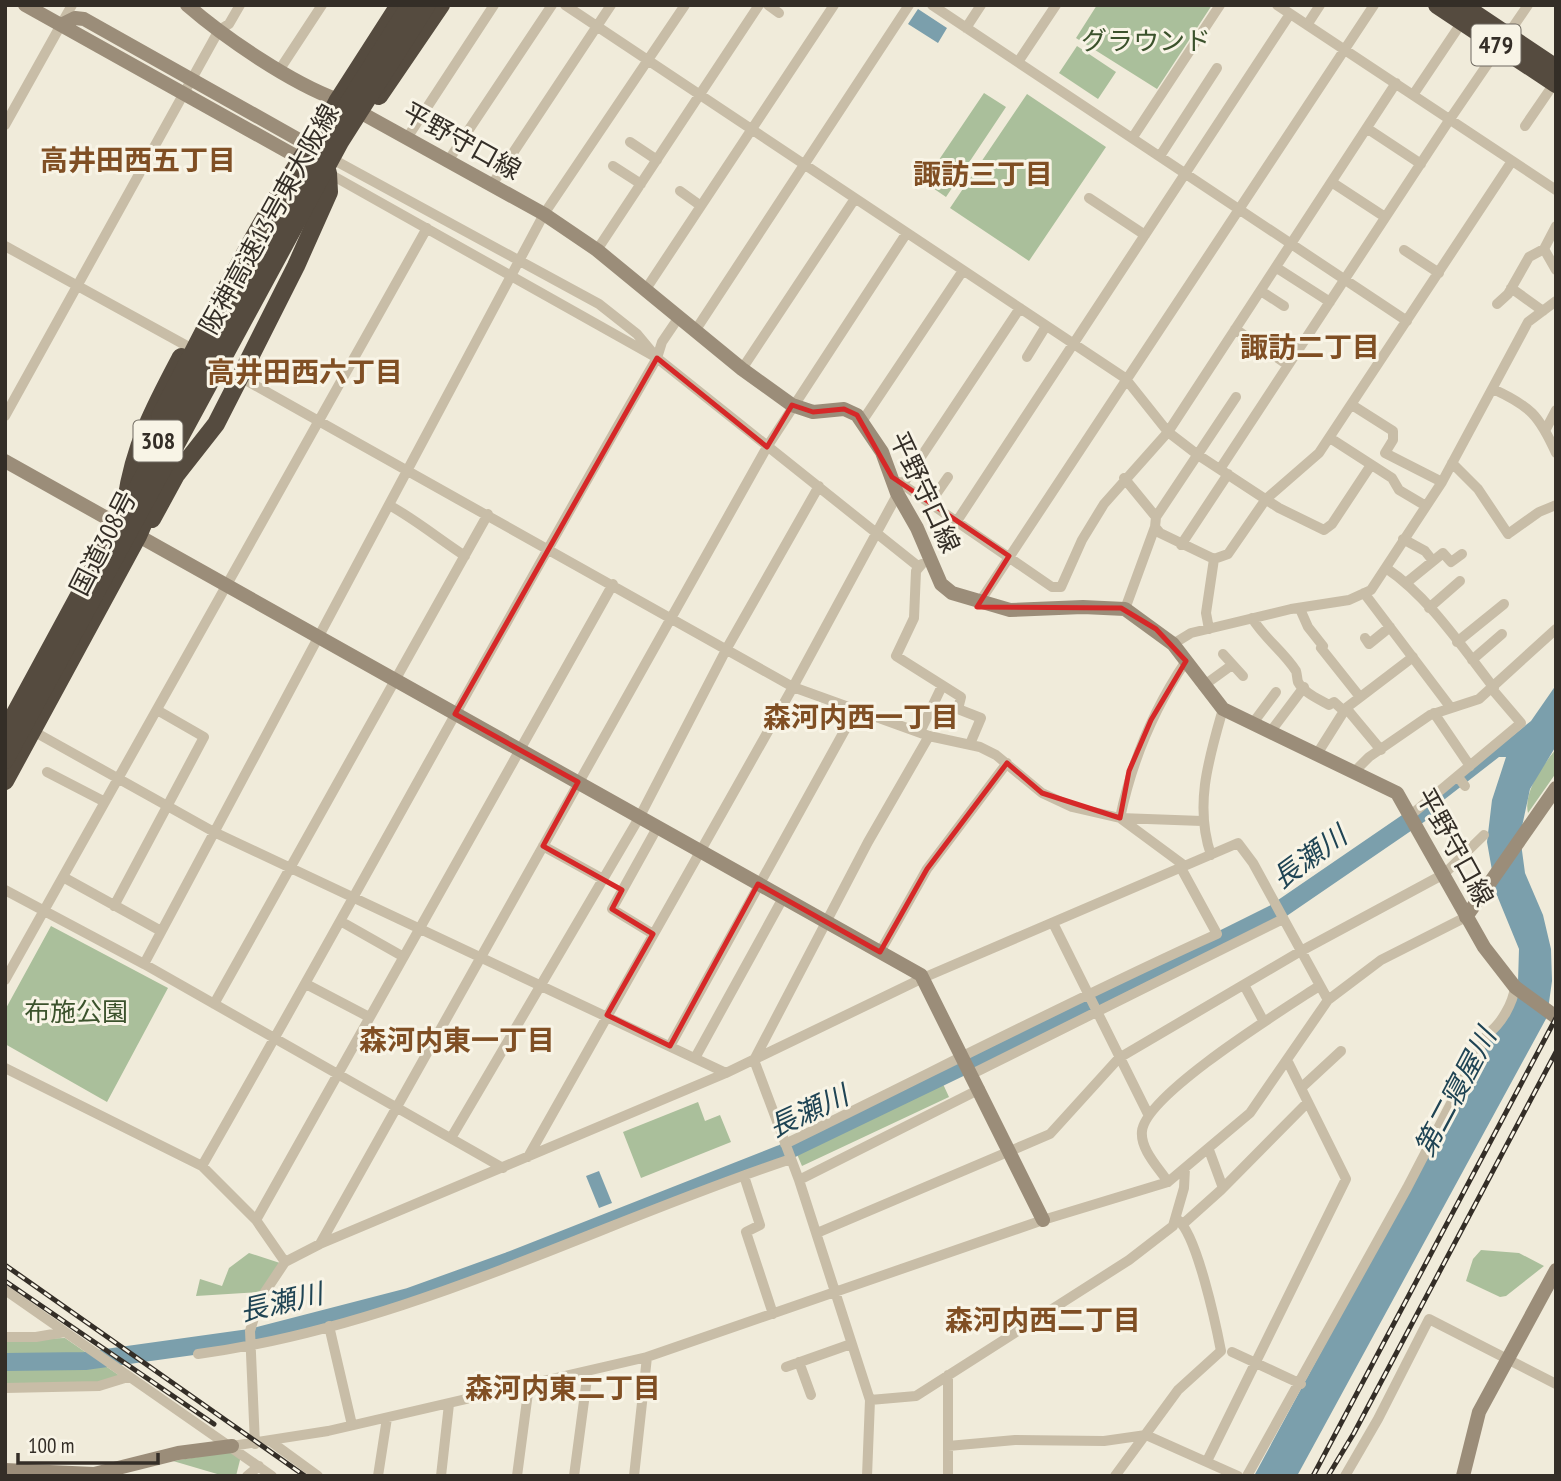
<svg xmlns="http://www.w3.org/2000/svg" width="1561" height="1481" font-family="'PT Sans Narrow','Noto Sans JP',sans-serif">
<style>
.green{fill:#aabf9b}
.water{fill:#7b9fac}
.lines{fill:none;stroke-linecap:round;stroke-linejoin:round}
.river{stroke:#7b9fac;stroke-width:18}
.street{stroke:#c8bda7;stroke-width:10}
.secondary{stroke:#9b8d79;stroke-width:14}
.highway{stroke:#554b3f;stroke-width:18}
.rail-casing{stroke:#342e27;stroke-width:5}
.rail{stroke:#f8f4e6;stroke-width:2.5;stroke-dasharray:8;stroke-linecap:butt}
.highway-bridge{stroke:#554b3f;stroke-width:18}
.marked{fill:none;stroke:#d62828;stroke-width:5;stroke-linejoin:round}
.labels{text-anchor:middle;stroke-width:6;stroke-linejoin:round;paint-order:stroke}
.shield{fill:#f8f4e6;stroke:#6f6960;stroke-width:2}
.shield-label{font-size:24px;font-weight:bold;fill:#342e27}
.park-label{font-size:26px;fill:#3b522c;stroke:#f8f4e6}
.street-label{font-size:26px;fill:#342e27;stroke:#f8f4e6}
.neighbourhood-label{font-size:28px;font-weight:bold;fill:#804f24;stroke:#f8f4e6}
.water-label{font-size:28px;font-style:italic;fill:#1f4454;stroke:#f8f4e6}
</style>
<rect width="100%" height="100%" fill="#f0ebda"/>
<path class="green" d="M1097,5H1212L1157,89L1076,38Z
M1077,46L1116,72L1098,99L1059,73Z
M984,93L1006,107L946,197L924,182Z
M1027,94L1106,147L1029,261L950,208Z
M1556,749V773L1528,813C1523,792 1543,765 1556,749Z
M51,926L168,988L107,1102L5,1044V1010Z
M943,1084L949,1097L802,1166L796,1152Z
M698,1102L705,1121L720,1115L731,1142L641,1178L623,1132Z
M1481,1250L1519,1253L1544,1266L1506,1296L1500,1297L1466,1281L1473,1259Z
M249,1253L280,1263L262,1292L196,1296L200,1279L222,1286L229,1268Z
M65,1338L120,1376L98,1382L5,1385V1340Z
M234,1451L241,1456L236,1476H224L173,1461Z"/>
<path class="water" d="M918,9L947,28L938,43L908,24Z
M1556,685V746L1530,789L1520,836L1525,873L1543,915L1551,949L1552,981L1547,1017L1297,1476H1254L1490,1039L1502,1026L1518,982L1519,949L1496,893L1487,842L1492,800L1506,757H1499L1418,820L1410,818L1531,721Z
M599,1171L612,1203L599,1208L586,1176Z"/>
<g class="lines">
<path class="river" d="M5,1362L85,1361L250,1338L409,1297L509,1261L781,1154L1096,1002L1275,913L1424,811"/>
<path class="street" d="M565,5L1125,378L1168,432L1198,455L1279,508L1324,530L1332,524L1371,465
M768,5L779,13
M932,5L1407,321
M1277,5L1556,190
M1307,25L1320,5
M966,28L981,5
M1018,62L1056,5
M280,69L322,5
M1413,95L1462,22
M5,125L72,5
M1525,126L1551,88
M1368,129L1421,164
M1133,137L1220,5
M407,138L494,5
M630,142L657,160
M1160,156L1217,68
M336,161L599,304L637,334L657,358
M448,161L552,5
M613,166L641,184
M328,173L657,358L919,567
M1333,183L1385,217
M491,186L611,5
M680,191L701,206
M1089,198L1145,235
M5,246L187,346
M1544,249L1556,270
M597,250L759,5
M1404,250L1439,273
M1277,268L1330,302
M1511,288L1543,311
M646,289L834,5
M1261,291L1284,306
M1497,304L1508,294L1529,257L1544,249L1556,226
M1235,329L1288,365
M695,331L909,5
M1027,357L1046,326
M742,369L854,200
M240,377L793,687L929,736L980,747L996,755L1042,793L1072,807L1120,818L1202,821
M1493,389C1530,406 1539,415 1556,453
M1352,405L1393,431V440L1385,453L1442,482
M5,416L219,30L229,24L240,5
M863,420L962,272
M1546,429L1556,410
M1330,438L1392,478L1399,490L1426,506
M1452,463L1478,489L1508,534L1539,512L1556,505
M1220,469L1450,119L1528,5
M1124,478L1156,517L1155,527L1160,533L1214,559L1228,554L1266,499L1319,453L1512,161
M899,482L1052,587H1061L1082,540L1104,504L1168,432L1396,83
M930,503L948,477
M389,505C416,520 439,539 465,556
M1156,517L1236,397
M957,521L1290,14
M1403,539L1425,551L1433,561
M1181,545L1228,474
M922,564L916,571L914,618L896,656L961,697L958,709L981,718L970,744
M1386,568C1429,597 1462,647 1494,688
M1406,583L1443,553L1451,562L1462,554
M1364,593L1451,708
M979,603L1374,5
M1429,608L1460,581
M1125,609L1155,527
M1300,609L1308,627L1323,646L1321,648L1360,697
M1252,618C1264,638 1284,652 1296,671C1297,674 1297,678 1298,682C1304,693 1319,699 1329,705L1334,702L1345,712
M1209,629L1206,613L1214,559
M1365,638L1369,644L1390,627
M1457,642L1504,604
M1173,644L1191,633L1291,609L1349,600L1371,590L1442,482L1528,322L1556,301
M1223,654L1243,676
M1472,660L1502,634
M1203,686L1232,665
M1346,708L1381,750
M1434,713L1470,766
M1253,723L1276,692
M33,731L214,832L726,1073
M1271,731L1304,687
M920,732L942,686
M1317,754L1346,708L1413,657
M1355,771L1369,757L1430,715L1479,699L1556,629
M47,772L105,802
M1458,777L1465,786
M1412,814L1521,723L1492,689
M1120,818C1132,760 1153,710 1186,661
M1120,818L1185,866
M543,846L601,878
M1211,855C1194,805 1209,758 1223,709
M63,877L161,931
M5,890L144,964L503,1168
M114,906L204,737L157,710
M342,922L402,956
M1053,923L1148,1114
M653,934L612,909L657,828
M880,952L927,869L1007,763
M144,964L544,214L685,5
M5,980L427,228
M306,984L369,1017
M1244,985L1264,1022
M214,1004L488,514
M670,1046L857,708
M695,1058L783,898
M5,1068L202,1166L256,1220L285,1262
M972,1074L1283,919
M1301,1088L1341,1051
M451,1138L639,818L727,648L819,486
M785,1144C929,1074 1071,1000 1217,934L1181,868
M1209,1150L1223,1188
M528,1157L793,687L903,484L1020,308
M202,1166C356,897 502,625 657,358L662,342L679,317
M744,1176L760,1225L746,1232L773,1314
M799,1180L980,1089
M1168,1182C1158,1167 1140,1149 1142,1131C1146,1094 1284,1009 1319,986
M256,1220L613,584
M1178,1220C1197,1235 1216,1325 1221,1351
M1183,1224L1221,1190L1308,1102
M817,1233L1050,1134L1119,1058L1301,951L1444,874L1484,835
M320,1244L767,447L906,234
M5,1290L272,1476
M329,1326L352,1425
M5,1337H36L65,1332
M1232,1352L1301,1384
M198,1354C407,1326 593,1225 791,1159
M799,1362L811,1395
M786,1367L851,1344
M5,1388L99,1386L128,1377
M870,1400L916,1396L1129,1260L1173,1226L1184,1188L1185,1168
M270,1441L318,1476
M255,1444L250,1331L259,1301L285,1262L320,1244L726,1073L923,978L1238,843L1253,863L1328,1000
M232,1446L328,1431L647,1357L1043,1220L1168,1182L1250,1113L1328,1000L1381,960L1466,917
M948,1446L1015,1440L1104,1441L1146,1435L1238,1476
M1207,1461L1346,1179L1288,1062
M247,1476L259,1466
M378,1476L387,1418
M441,1476L449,1404
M517,1476L529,1385
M574,1476L588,1371
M634,1476L647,1357
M867,1476L870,1400L799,1180L754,1060L868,842L929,736
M948,1476V1375
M1115,1476L1178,1390L1221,1351
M1247,1476L1407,1188L1487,1034C1501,1025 1513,1003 1515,987
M1345,1476L1378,1419L1429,1319L1556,1384"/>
<path class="secondary" d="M25,5L308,163
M187,5C225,38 291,83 338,100L544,214L597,250L742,369L792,405L813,412L844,409L857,415L882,452L897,493L917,528L941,584L952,593L1010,610L1083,607L1125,609L1173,644L1223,709L1397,793L1484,947L1515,987L1556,1017
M61,25L75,18L84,19L317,150
M5,461L921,975L1043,1220
M1466,917L1556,788
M5,1470L94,1474L178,1453L232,1446
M1463,1476L1479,1412L1556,1270"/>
<path class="highway" d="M1437,5L1556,84
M1462,5L1556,68
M379,96L441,5
M317,140L338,100L399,5
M126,501C134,445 155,406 181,357
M152,519L176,475L216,424L240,377L296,266L329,192L328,173
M5,781L138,536L151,506"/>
<defs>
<path id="rail" d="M5,1265L305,1476
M5,1281L214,1424
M1313,1476L1556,1018
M1328,1476L1354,1433L1556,1052"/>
</defs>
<use href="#rail" class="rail-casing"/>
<use href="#rail" class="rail"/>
<path class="highway-bridge" d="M160,416C209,323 255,225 315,138
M5,732L330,132L410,5
M5,760L340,142L427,5"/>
</g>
<path class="marked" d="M657,358L767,447L792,405L813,412L844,409L857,415L892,477L1009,556L977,607L1121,608L1156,629L1186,661L1151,720L1129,771L1120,818L1042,793L1007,763L927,869L880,952L758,884L670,1046L607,1015L653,934L612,909L622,890L543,846L578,782L455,714Z"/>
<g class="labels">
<g class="shield">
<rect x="1471.5" y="24.5" width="49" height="41" rx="5"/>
<rect x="133.5" y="420.5" width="49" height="41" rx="5"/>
</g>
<g class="shield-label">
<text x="1496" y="53">479</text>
<text x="158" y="449">308</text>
</g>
<g class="park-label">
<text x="1146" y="50">グラウンド</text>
<text x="76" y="1021">布施公園</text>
</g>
<g class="street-label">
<text transform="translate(462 141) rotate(29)" y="9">平野守口線</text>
<text transform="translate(269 219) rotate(-61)" y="9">阪神高速13号東大阪線</text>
<text transform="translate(925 492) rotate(65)" y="9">平野守口線</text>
<text transform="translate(103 543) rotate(-63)" y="9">国道308号</text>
<text transform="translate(1455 847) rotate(61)" y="9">平野守口線</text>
</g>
<g class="neighbourhood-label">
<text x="138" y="170">高井田西五丁目</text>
<text x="983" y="184">諏訪三丁目</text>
<text x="1310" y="357">諏訪二丁目</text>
<text x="305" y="382">高井田西六丁目</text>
<text x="861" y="727">森河内西一丁目</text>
<text x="457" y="1050">森河内東一丁目</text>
<text x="1043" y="1330">森河内西二丁目</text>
<text x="563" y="1398">森河内東二丁目</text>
</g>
<g class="water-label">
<text transform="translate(1309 857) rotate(-36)" y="10">長瀬川</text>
<text transform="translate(1455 1092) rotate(-62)" y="10">第二寝屋川</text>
<text transform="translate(808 1111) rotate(-25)" y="10">長瀬川</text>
<text transform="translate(281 1302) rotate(-13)" y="10">長瀬川</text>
</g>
</g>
<rect width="1561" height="1481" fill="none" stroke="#342e27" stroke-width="14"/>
<path d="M18 1453v10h140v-10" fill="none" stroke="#342e27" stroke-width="3.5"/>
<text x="28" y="1453" font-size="21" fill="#342e27" stroke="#f8f4e6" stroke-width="5" paint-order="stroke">100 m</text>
</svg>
